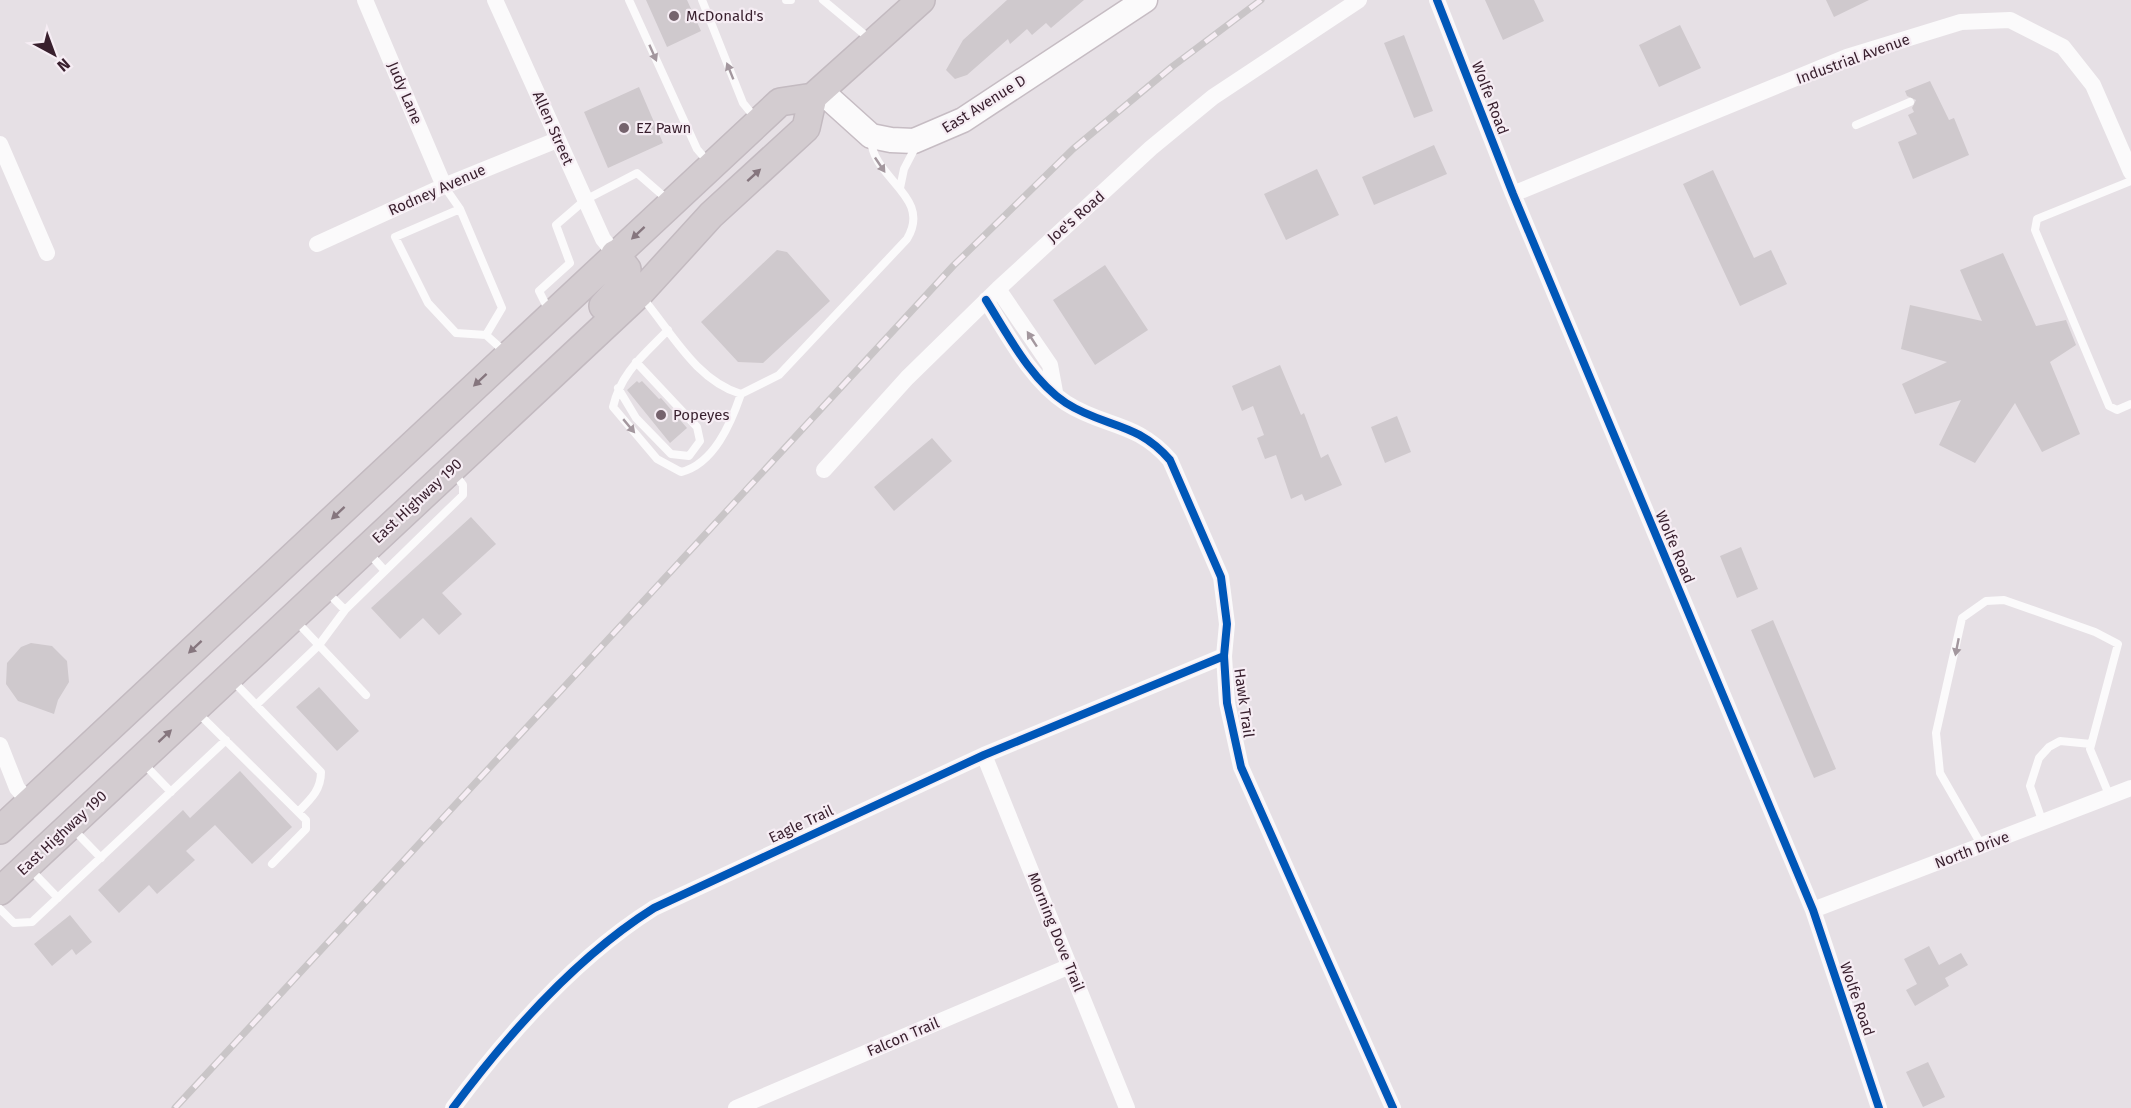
<svg xmlns="http://www.w3.org/2000/svg" width="2131" height="1108" font-family="'Fira Sans',sans-serif">
<style>
.building{fill:#cfc9cd}
.lines{fill:none;stroke-linecap:round;stroke-linejoin:round}
.secondary-casing{stroke:#c6bcc3;stroke-width:27}
.primary-casing{stroke:#c3bac0;stroke-width:30}
.lane{stroke:#fbfafb;stroke-width:8}
.street{stroke:#fbfafb;stroke-width:16}
.secondary{stroke:#fbfafb;stroke-width:24}
.primary{stroke:#d3ccd0;stroke-width:27}
.rail-casing{stroke:#c9c5c7;stroke-width:7}
.rail{stroke:#f6edf4;stroke-width:4.5;stroke-dasharray:14;stroke-linecap:butt}
.cycleway-casing{stroke:#f6edf4;stroke-width:11}
.cycleway{stroke:#0057b8;stroke-width:8}
.oneway{fill:#a3979e}
.oneway2{fill:#86767e}
.poi-dot{fill:#75636d;stroke:#f6edf4;stroke-width:2}
.labels{text-anchor:middle;stroke-width:4.5;stroke-linejoin:round;paint-order:stroke}
.poi-label{font-size:15px;fill:#381f2d;stroke:#f6edf4;text-anchor:start}
.street-label{font-size:15px;fill:#381f2d;stroke:#f6edf4}
</style>
<rect width="100%" height="100%" fill="#e6e0e5"/>
<path class="building" d="M646,0H687L701,31L667,47Z
M1007,0H1084L1051,28L1046,23L1032,35L1027,29L1010,44L1008,39L967,75L955,79L946,70L963,40Z
M1485,0H1534L1544,21L1503,40Z
M1826,0H1869L1834,17Z
M1680,25L1701,68L1659,87L1639,45Z
M1404,35L1433,111L1414,118L1384,43Z
M1930,81L1949,120L1954,118L1969,155L1913,179L1898,142L1917,134L1908,115L1914,112L1912,108L1916,100L1907,96L1905,91Z
M639,87L663,143L608,168L584,112Z
M1434,145L1447,174L1374,205L1362,177Z
M1317,169L1339,215L1286,240L1264,194Z
M1713,170L1754,258L1771,250L1787,284L1740,306L1683,184Z
M777,250L787,252L830,301L763,363L738,362L701,322Z
M2003,253L2036,326L2066,320L2076,345L2050,362L2080,434L2042,452L2015,403L1975,463L1939,445L1961,400L1915,414L1902,384L1947,362L1901,349L1910,305L1982,321L1960,270Z
M1105,265L1148,330L1095,365L1053,300Z
M1280,365L1301,415L1304,413L1321,458L1328,454L1342,485L1305,501L1302,494L1291,499L1276,455L1265,459L1257,438L1264,435L1253,406L1242,411L1232,386Z
M637,381L639,383L642,381L659,399L661,398L687,428L670,443L627,390Z
M1397,416L1411,452L1385,463L1371,427Z
M932,438L952,461L894,511L874,487Z
M471,517L496,544L442,593L462,614L439,635L423,618L400,639L371,608Z
M1741,547L1758,589L1737,598L1720,556Z
M1773,620L1836,769L1814,778L1751,630Z
M31,643L52,646L67,661L69,682L58,700L54,714L18,701L6,684L7,663L21,647Z
M319,687L359,731L337,751L296,707Z
M240,771L292,827L252,864L215,825L186,851L195,860L157,894L149,885L119,913L98,890L183,810L190,818Z
M70,915L92,942L76,955L72,949L52,966L34,944Z
M1929,946L1939,965L1961,953L1968,965L1945,978L1949,986L1915,1006L1906,990L1917,984L1904,959Z
M1928,1062L1945,1097L1923,1107L1906,1072Z"/>
<g class="lines">
<defs>
<path id="secondary" d="M820,90L871,136L891,140L914,141L963,120L1145,0"/>
<path id="primary" d="M603,306L626,281L627,269L615,254
M0,830L780,102L813,97L921,0
M0,891L639,294L711,215L806,128L813,97"/>
</defs>
<use href="#secondary" class="secondary-casing"/>
<use href="#primary" class="primary-casing"/>
<path class="lane" d="M629,0L697,149L709,163
M702,0L743,103L756,119
M786,0H791
M823,0L871,40
M1856,125L1910,102
M2131,181L2037,219L2035,230L2109,406L2117,410L2131,404
M444,186L460,209L395,237L428,303L456,333L486,335L505,352
M900,188L904,169L917,144
M460,209L502,308L486,335
M641,296C671,331 695,380 741,394L779,375L907,239C933,196 872,179 871,139
M550,313L539,291L570,263L556,225L585,200L637,173L668,200
M668,330C644,355 621,372 613,407L657,459L681,472C714,464 731,423 741,394
M618,388L636,418L671,454L689,456L700,441L697,427L636,362
M367,551L385,571
M326,591L345,610
M296,621L366,695
M232,680L321,772C321,790 311,799 298,812L306,820V829L272,864
M256,705L319,645L345,610L463,495V485L454,473
M196,711L298,812
M142,762L171,792
M2043,823L2030,786L2039,758L2049,747L2060,741L2091,744
M72,828L101,858
M1982,846L1940,773L1936,733L1962,618L1986,601L2004,600L2095,632L2118,644L2090,749L2110,797
M29,868L58,898
M0,909L14,923L32,922L226,740"/>
<path class="street" d="M365,0L444,186
M495,0L603,239L615,254
M1437,0L1513,194L1813,910L1879,1108
M0,144L47,253
M1513,194L1847,57L1961,22L2010,20L2063,47L2093,85L2131,172
M317,244L444,186L557,140
M998,289L1050,365L1055,392
M986,300C1008,335 1031,380 1066,403C1105,428 1136,421 1170,460L1221,577L1227,624L1224,656L1227,703L1241,767L1393,1108
M824,470L907,378L998,289L1151,148L1213,97L1359,0
M0,745L17,788L29,802
M984,755L1127,1108
M1813,910L2131,788
M453,1108C508,1034 576,957 654,908L984,755L1224,656
M736,1108L1070,966"/>
<use href="#secondary" class="secondary"/>
<use href="#primary" class="primary"/>
<defs>
<path id="rail" d="M175,1108L954,265L1073,149L1173,66L1261,0"/>
</defs>
<use href="#rail" class="rail-casing"/>
<use href="#rail" class="rail"/>
<defs>
<path id="cycleway" d="M1437,0L1513,194L1813,910L1879,1108
M986,300C1008,335 1031,380 1066,403C1105,428 1136,421 1170,460L1221,577L1227,624L1224,656L1227,703L1241,767L1393,1108
M453,1108C508,1034 576,957 654,908L984,755L1224,656"/>
</defs>
<use href="#cycleway" class="cycleway-casing"/>
<use href="#cycleway" class="cycleway"/>
</g>
<defs><path id="oneway-solid" d="M-6-.8H1V-3.2L6.5 0L1 3.2V.8H-6Z" transform="scale(1.5)"/></defs>
<g class="oneway">
<use href="#oneway-solid" transform="translate(653 53) rotate(66)"/>
<use href="#oneway-solid" transform="translate(730 71) rotate(-112)"/>
<use href="#oneway-solid" transform="translate(880 165) rotate(56)"/>
<use href="#oneway-solid" transform="translate(1032 339) rotate(-123)"/>
<use href="#oneway-solid" transform="translate(629 426) rotate(50)"/>
<use href="#oneway-solid" transform="translate(1957 647) rotate(101)"/>
</g>
<g class="oneway2">
<use href="#oneway-solid" transform="translate(754 175) rotate(-42)"/>
<use href="#oneway-solid" transform="translate(638 233) rotate(137)"/>
<use href="#oneway-solid" transform="translate(480 380) rotate(137)"/>
<use href="#oneway-solid" transform="translate(338 513) rotate(137)"/>
<use href="#oneway-solid" transform="translate(195 647) rotate(137)"/>
<use href="#oneway-solid" transform="translate(165 736) rotate(-43)"/>
</g>
<g class="poi-dot">
<circle cx="674" cy="16" r="6"/>
<circle cx="624" cy="128" r="6"/>
<circle cx="661" cy="415" r="6"/>
</g>
<g class="labels">
<g class="poi-label">
<text x="686" y="21">McDonald's</text>
<text x="636" y="133">EZ Pawn</text>
<text x="673" y="420">Popeyes</text>
</g>
<g class="street-label">
<text transform="translate(1853 59) rotate(-20)" y="5">Industrial Avenue</text>
<text transform="translate(405 93) rotate(67)" y="5">Judy Lane</text>
<text transform="translate(1490 98) rotate(69)" y="5">Wolfe Road</text>
<text transform="translate(984 104) rotate(-32)" y="5">East Avenue D</text>
<text transform="translate(553 128) rotate(66)" y="5">Allen Street</text>
<text transform="translate(437 190) rotate(-24)" y="5">Rodney Avenue</text>
<text transform="translate(1076 217) rotate(-41)" y="5">Joe's Road</text>
<text transform="translate(417 501) rotate(-43)" y="5">East Highway 190</text>
<text transform="translate(1675 547) rotate(67)" y="5">Wolfe Road</text>
<text transform="translate(1244 703) rotate(82)" y="5">Hawk Trail</text>
<text transform="translate(801 824) rotate(-25)" y="5">Eagle Trail</text>
<text transform="translate(62 833) rotate(-43)" y="5">East Highway 190</text>
<text transform="translate(1972 850) rotate(-21)" y="5">North Drive</text>
<text transform="translate(1056 932) rotate(68)" y="5">Morning Dove Trail</text>
<text transform="translate(1857 999) rotate(71)" y="5">Wolfe Road</text>
<text transform="translate(903 1037) rotate(-23)" y="5">Falcon Trail</text>
</g>
</g>
<g transform="translate(54 54) rotate(139)" stroke="#f6edf4" stroke-width="4.5" paint-order="stroke">
<path d="M0-4.5L10 22L0 15L-10 22Z" fill="#381f2d"/>
<text y="-9" font-size="16" font-weight="bold" text-anchor="middle" fill="#381f2d">N</text>
</g>
</svg>
